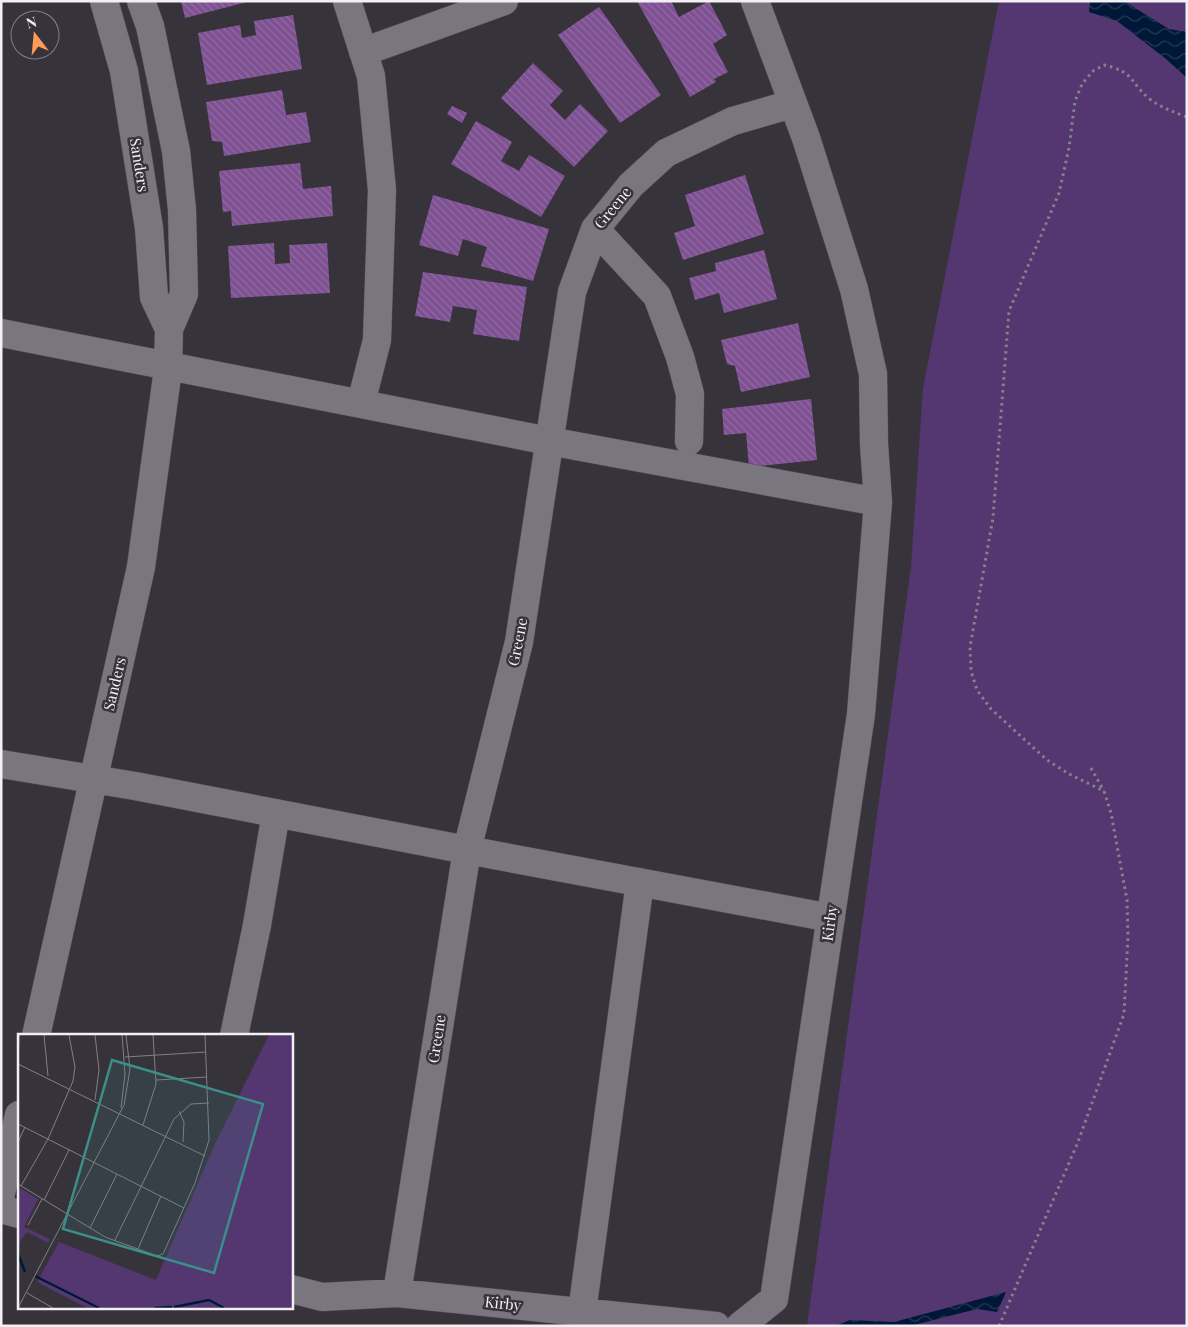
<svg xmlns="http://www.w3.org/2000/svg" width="1188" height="1327" font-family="'Playfair Display',serif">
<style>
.grass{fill:#543771}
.water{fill:url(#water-waves)}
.building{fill:url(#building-back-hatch)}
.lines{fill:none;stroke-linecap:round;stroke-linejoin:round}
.minor-casing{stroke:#555259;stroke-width:29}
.path{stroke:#858288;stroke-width:3;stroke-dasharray:2.5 4;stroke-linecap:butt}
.minor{stroke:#7a767f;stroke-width:28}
.labels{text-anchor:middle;stroke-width:5;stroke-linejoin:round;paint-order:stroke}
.street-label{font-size:15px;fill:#f2f0f5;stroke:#37333b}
.inset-river{fill:none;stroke:#001837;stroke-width:2.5}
.inset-road{fill:none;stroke:#827f85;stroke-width:1}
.view{fill:#3c8e89;fill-opacity:0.15;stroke:#3c8e89;stroke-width:2.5}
.inset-edge{fill:none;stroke:#f2f0f5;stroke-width:2.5}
</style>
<defs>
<pattern id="water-waves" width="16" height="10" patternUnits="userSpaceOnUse" patternTransform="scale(1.25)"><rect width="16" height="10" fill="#001837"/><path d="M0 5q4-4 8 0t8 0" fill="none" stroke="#263a55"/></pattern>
<pattern id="building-back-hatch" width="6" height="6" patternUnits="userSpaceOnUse" patternTransform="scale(1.25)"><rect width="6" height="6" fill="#7f5193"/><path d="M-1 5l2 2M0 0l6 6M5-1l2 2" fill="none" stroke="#926aa3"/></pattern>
</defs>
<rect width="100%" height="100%" fill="#37333b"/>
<path class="grass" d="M999,1H1187V1326H807L911,567L923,388Z"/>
<path class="water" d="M1090,1H1124L1169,29L1187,32V78L1166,59L1117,21L1089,12Z
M1006,1292L997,1312L977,1309L910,1326H835L850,1320L894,1322Z"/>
<path class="building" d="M181,1H247V2L185,18Z
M637,1H671L679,17L709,1L727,35L713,44L728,72L714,79L716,82L690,97Z
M599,7L661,95L620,123L558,35Z
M293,15L302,69L207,85L198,33L240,25L242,38L256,35L254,21Z
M533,63L563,91L550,105L565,120L580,104L608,131L574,167L501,98Z
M282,90L286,115L306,112L311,142L224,156L222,142L212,141L206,102Z
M452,106L467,113L462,123L447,114Z
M476,121L512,142L501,161L519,171L529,155L565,176L541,217L451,164Z
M300,163L303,189L331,186L333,216L232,226L231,211L223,212L219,171Z
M745,175L764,234L683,260L674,233L695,226L685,195Z
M433,195L549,229L533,281L481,266L487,247L463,239L458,256L419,245Z
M274,243L275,264L290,263L289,245L327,243L330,293L231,298L228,246Z
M764,250L777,299L724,313L719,293L695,300L689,278L716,271L715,263Z
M423,272L527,287L519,341L473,334L477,310L453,306L450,322L415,316Z
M798,323L810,377L741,392L735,366L727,364L721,340Z
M811,399L817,460L749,467L746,433L724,435L722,409Z"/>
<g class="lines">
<defs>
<path id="minor" d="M104,1L124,71L149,228L154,297L169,329
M347,1L371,76L382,190L377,340L361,403
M363,52L504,1
M595,229L657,296L680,357L690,394L689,441
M1,333L549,441L878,502
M1,764L135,786L467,850L831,918
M36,1036L141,567L168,369L169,329L184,294L182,210L176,151L150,26L141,1
M234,1036L257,925L276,813
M1,1193L19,1115
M1,1209L19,1214
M291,1289L322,1297L397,1293L716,1326
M397,1293L467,850L519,642L572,292L595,229L631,185L666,153L733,121L792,104
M582,1312L640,882
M740,1326L774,1299L861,714L878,502L874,444L873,374L854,289L806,138L755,1"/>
</defs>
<use href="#minor" class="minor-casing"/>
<path class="path" d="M1091,768L1104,791
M999,1326L1078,1142L1124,1014L1128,936L1127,900L1111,813L1104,791L1069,774L1047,760L991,709L977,690L971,671L970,647L993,518L1009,311L1059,193L1069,148L1075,101L1082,84L1093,71L1104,65C1136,72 1130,84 1151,100C1162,108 1174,112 1187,117"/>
<use href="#minor" class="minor"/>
</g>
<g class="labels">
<g class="street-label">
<text transform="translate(139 165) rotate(81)" y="5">Sanders</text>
<text transform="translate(613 208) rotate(-51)" y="5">Greene</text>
<text transform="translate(518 642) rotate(-79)" y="5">Greene</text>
<text transform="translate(115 684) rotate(-77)" y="5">Sanders</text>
<text transform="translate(830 923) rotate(-82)" y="5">Kirby</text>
<text transform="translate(437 1039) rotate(-81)" y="5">Greene</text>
<text transform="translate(503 1304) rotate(6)" y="5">Kirby</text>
</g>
</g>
<g transform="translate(18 1034)">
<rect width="275" height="275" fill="#37333b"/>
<path d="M251,1H275V274H69L19,248L41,208L138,246L197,110ZM0,153L20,165L6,193L32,205L30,209L9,198L0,210Z" fill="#543771"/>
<path class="inset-river" d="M0,220L7,238M17,242L81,274M156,273L191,266L206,274M136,274L154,273"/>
<path class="inset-road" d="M26,1L30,42M107,23L188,18M0,30L187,122M0,30L1,1M138,46L189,43M77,66L81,36L77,1M103,74L107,40L104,1M161,77L166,88L165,108M0,90L166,174M125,91L138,50L135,1M0,108L7,93M0,150L87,203L139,222L145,220L177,149L191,106L187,1M3,152L30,105L55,47L57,33L51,1M26,166L51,116M10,191L24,165M72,194L99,140M97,206L156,85L173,70L191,69M120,215L143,162M9,259L35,274M0,274L106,71L112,35L108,1"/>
<path class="view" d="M94,26L245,70L196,239L45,195Z"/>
<rect width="275" height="275" class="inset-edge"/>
</g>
<rect width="1188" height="1327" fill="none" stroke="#f2f0f5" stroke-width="5"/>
<g transform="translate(35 35) rotate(344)"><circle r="24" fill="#37333b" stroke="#827f85"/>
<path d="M0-4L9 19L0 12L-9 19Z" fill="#fd9c57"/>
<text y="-8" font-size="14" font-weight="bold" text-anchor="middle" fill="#f2f0f5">N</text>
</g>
</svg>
